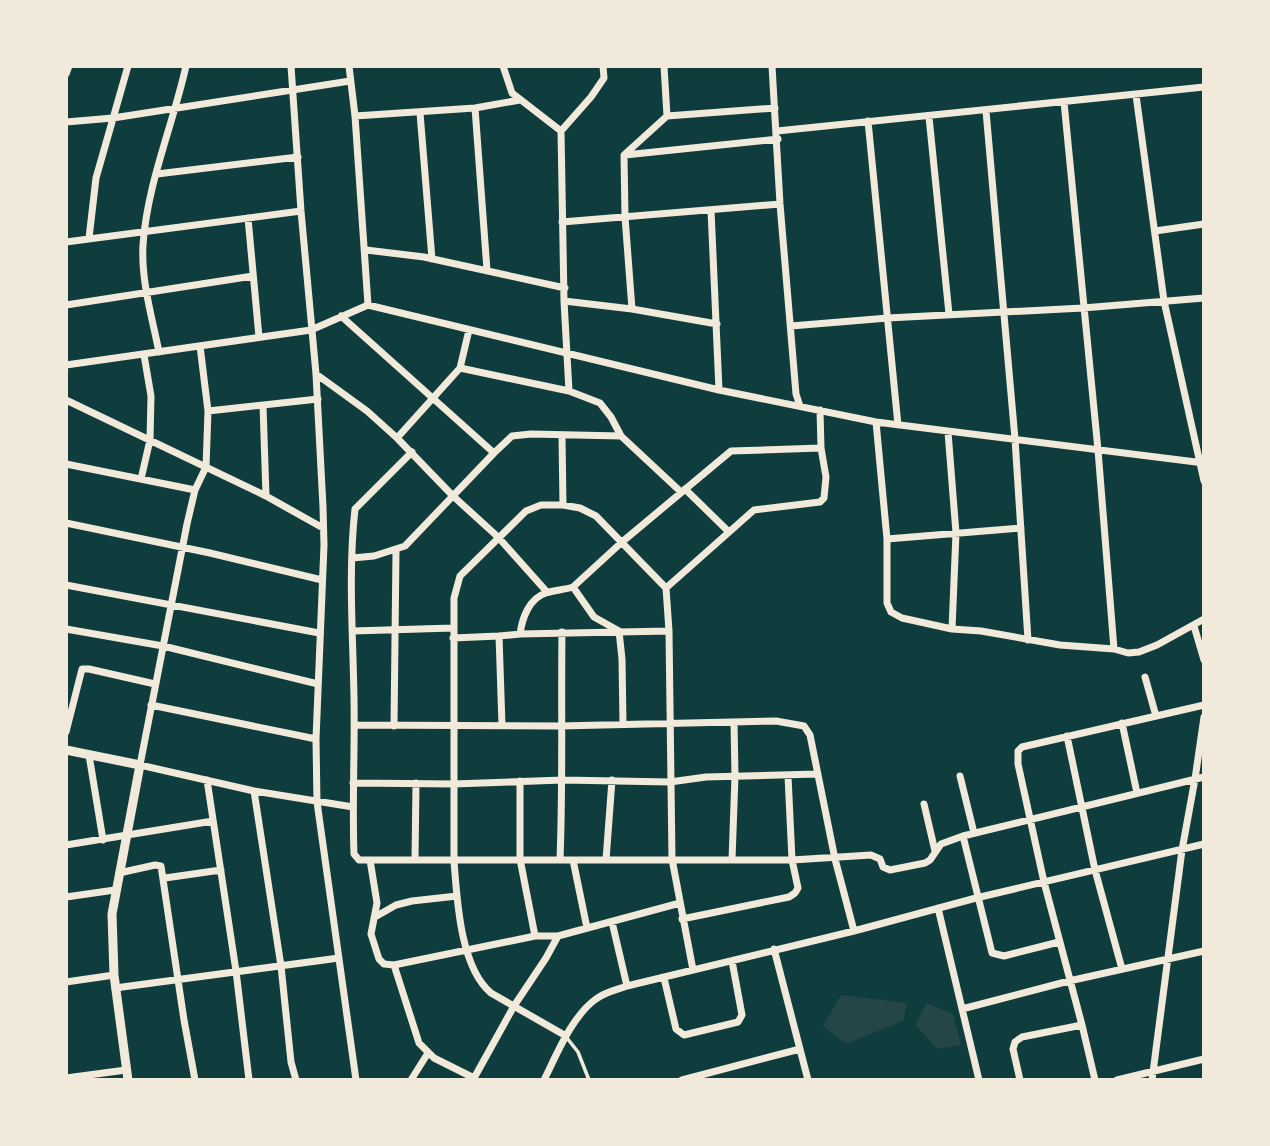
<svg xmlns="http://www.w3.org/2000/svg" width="1270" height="1146" font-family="'Playfair Display',serif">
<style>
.green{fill:#244646}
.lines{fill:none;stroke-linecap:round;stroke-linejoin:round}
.service{stroke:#f1e9da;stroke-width:3.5}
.minor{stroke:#f1e9da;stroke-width:7}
.tertiary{stroke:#f1e9da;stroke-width:9}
</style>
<rect width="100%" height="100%" fill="#0f3d3e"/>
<path class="green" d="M841,995L907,1003L903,1021L846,1044L823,1026Z
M927,1003L953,1014L961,1045L937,1049L915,1024Z"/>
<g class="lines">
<path class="service" d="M567,1038L578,1052L589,1080"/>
<path class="minor" d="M291,66L301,211L316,374L323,507L324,545L316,739L317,802L356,1080
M349,66L355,116L368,305
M503,66L512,93L561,131
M603,66L604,78L591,97L561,131L564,301L569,391L600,403L611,417L621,436L681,492
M664,66L667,116
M772,66L780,204L796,394L800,406
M66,74L69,66
M1136,95L1164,301L1204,481
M1064,102L1098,450L1114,649
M475,108L487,270
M986,111L1015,439L1028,640
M420,113L432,259
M355,116L475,108L520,100
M929,117L949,314
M868,121L898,425
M66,122L113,118L350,81
M777,131L1204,87
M625,155L778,139
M157,174L298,157
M711,210L719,390
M248,218L259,337
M562,222L780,204
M1155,231L1204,224
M89,238L96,178L128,66
M66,242L301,211
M366,250L424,257L565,288
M564,301L632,309L717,324
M66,305L253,276
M632,309L625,217L624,155L667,116L775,108
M341,316L494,453
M791,326L888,318L1083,308L1204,298
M200,346L208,411L206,467L195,490L187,524L140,765L254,791L353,807
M159,352C152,317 141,281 143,245C147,184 173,125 186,66
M66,365L311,330L368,305L719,390L876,422L1204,463
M460,368L569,391
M316,374L367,411L397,438L453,496L498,537L547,592
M66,400L266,496L323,528
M263,405L266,496
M208,411L318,399
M876,422L887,539V603L891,612L902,618L952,629L981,631L1060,645L1114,649L1128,653L1139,652L1157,645L1204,619
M948,432L956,533L952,629
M562,437L563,505
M397,438L460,368L469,330
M412,452L355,509C348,571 353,635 354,698C355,750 352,802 354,854L359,860H792L871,855L880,859L883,867L890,870L925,863L930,860L941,844L963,836L1204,777
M66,464L195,490
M141,479L150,440L151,396L144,355
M685,489L729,532
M66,523L210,553L322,580
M887,539L1021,528
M352,558L374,556L405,546L494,453L512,436L531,434L621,436
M66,585L319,633
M573,587L622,542L731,451L821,448
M666,588L754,510L820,502L824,498L826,477L821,448L820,410
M1194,626L1204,660
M66,629L163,646L318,684
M353,631L453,628
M520,634L669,631
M499,636L520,634C522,619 529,598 546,593C554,590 564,590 573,587L594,617L619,631L622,659L623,724
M453,638L499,636L502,725
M1145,677L1156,716
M151,705L316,739
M1122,723L1137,793
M354,725L560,726L776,721L804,726L810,735L835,859L854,931
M394,726L396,551
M66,732L82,669H89L155,684
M1067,736L1095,870L1122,969
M89,755L103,840
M960,776L974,833
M207,780L236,971L249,1080
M520,781V859L535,936H558
M353,783L454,784L563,780L670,782L706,777L817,774
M254,791L281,966L291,1062L296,1080
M924,804L935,851
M963,836L992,953L1004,956L1059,942
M66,845L213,821
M560,859C563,784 561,708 562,632
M370,860L377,903L371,934L379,959L384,964L394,965L535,936
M415,860L416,783
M573,860L587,928
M606,860L612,780
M732,860L735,776L734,722
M119,873L155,865L161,866L184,1020L195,1080
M165,878L221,870
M66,897L115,890
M938,908L979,1080
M375,917L396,905L412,901L457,896
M682,919L789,897L795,893L798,888L792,860L788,776
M612,922L627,986
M774,949L808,1080
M394,965L419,1043L434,1058L474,1078
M664,978L676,1029L684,1035L738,1022L742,1015L732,961
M66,982L114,975
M115,988L339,958
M962,1009L1069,981L1204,951
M566,1036L491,993C460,967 457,899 454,861V598L460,576L526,511L541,505H563L580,508L596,516L666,588L669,631L672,859L693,970
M66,1078L126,1070
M411,1080L428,1053
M473,1080L514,1006L546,958L558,936L680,903
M544,1080C557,1054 572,1016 596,999C605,992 616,990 627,986L854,931L976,898L1204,844
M682,1080L800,1049
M1020,1080L1013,1049L1015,1042L1022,1037L1082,1025
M1095,1080L1082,1025L1044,882L1018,764V751L1022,747L1204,705
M1117,1080L1204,1059
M1152,1080L1182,850L1195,779L1204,717"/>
<path class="tertiary" d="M66,750L140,765L112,914L114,975L128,1080"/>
</g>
<rect width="1270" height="1146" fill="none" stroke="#f1e9da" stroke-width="136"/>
</svg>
